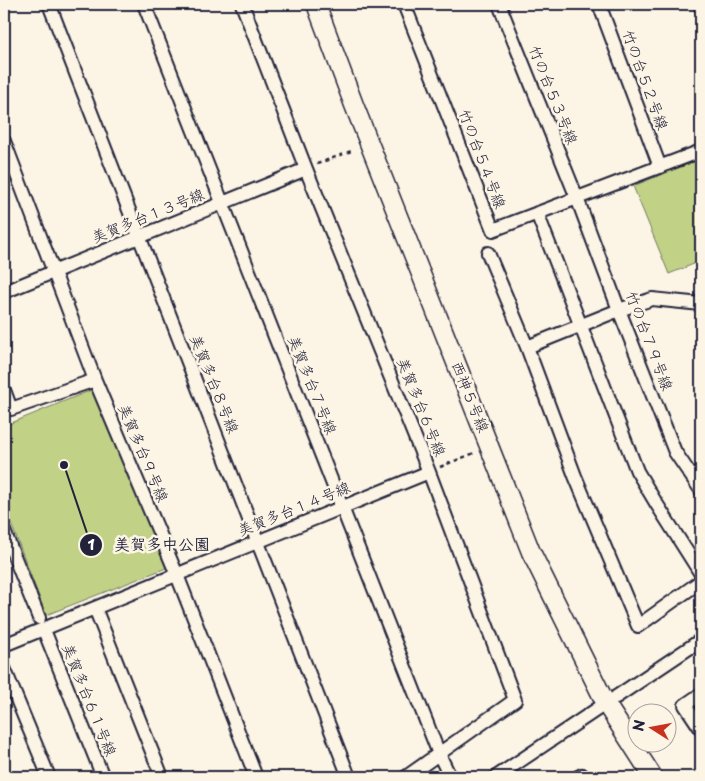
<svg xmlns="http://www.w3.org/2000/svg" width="705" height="781" font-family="'Playpen Sans','Klee One',sans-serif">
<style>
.green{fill:#c1d287;stroke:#727a61}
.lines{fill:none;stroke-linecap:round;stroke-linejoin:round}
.street-casing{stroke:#22223b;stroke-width:16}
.secondary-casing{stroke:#22223b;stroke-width:21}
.path{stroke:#22223b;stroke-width:2.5;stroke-dasharray:4 4;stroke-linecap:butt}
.street{stroke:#fcf5e5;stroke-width:12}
.secondary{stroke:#fcf5e5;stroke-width:18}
.labels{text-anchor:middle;stroke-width:5;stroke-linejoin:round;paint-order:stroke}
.street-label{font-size:15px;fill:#22223b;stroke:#fcf5e5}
.leader{fill:none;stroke:#22223b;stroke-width:2}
.callout-dot{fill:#22223b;stroke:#fcf5e5;stroke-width:2}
.mark-label{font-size:15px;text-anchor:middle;font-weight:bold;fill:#fff}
.callout-label{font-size:16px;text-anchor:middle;font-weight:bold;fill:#22223b;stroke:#fcf5e5;stroke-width:5;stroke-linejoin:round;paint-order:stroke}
</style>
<rect width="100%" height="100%" fill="#fcf5e5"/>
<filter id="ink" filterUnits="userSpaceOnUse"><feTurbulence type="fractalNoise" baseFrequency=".02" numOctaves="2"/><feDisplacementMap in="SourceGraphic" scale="10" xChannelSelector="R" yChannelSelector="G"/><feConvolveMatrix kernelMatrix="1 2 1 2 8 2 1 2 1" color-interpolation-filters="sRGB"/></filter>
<g filter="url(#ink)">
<path class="green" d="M701,159V261L669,274L633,186Z
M94,389L166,568L46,615L4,505V426Z"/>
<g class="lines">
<defs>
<path id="street" d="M49,4L349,777
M144,4L439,754L450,777
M242,4L306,169L429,472L515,700L406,777
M404,4L493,230L701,151
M499,4L577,198L619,310L675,452L701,490
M599,4L660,167
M700,4L701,7
M4,141L95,380L177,575L256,777
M537,213L637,471L656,503L701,574
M488,253L527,347L575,476L638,626L701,581
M4,292L306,169
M527,347L619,310L652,299L701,304
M4,390L11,409L95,380
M4,531L39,618
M95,608L162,777
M46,635L103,777
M4,645L429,472
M4,668L49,777
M701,694L685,705L701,729
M616,697L701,640
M496,777L599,708
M578,777L582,775L584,777"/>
<path id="secondary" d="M316,4L354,105L531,552L606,704L653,777"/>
</defs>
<use href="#street" class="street-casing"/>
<use href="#secondary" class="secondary-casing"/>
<path class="path" d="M317,164L354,150
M440,467L474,453"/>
<use href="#street" class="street"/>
<use href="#secondary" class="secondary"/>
</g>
</g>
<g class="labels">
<g class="street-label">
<text transform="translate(645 80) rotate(70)" y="5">竹の台５２号線</text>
<text transform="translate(553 95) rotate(68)" y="5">竹の台５３号線</text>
<text transform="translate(482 159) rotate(69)" y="5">竹の台５４号線</text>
<text transform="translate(148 216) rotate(-22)" y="5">美賀多台１３号線</text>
<text transform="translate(649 341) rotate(69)" y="5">竹の台７９号線</text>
<text transform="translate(214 384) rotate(68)" y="5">美賀多台８号線</text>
<text transform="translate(312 385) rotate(68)" y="5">美賀多台７号線</text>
<text transform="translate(470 397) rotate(68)" y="5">西神５号線</text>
<text transform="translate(421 407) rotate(68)" y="5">美賀多台６号線</text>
<text transform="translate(143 453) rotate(67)" y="5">美賀多台９号線</text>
<text transform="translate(294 509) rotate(-22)" y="5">美賀多台１４号線</text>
<text transform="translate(89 700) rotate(68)" y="5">美賀多台６１号線</text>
</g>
</g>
<path class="leader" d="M64 465L91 545"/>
<g class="callout-dot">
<circle cx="64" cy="465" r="5"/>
<circle cx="91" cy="545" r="12"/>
</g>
<g class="mark-label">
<text x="91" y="550">1</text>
</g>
<g class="callout-label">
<text x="162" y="550">美賀多中公園</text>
</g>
<rect width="705" height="781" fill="none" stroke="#fcf5e5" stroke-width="20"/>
<rect x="10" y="10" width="685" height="761" fill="none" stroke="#22223b" stroke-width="2" filter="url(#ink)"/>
<g transform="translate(652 728) rotate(281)"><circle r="24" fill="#fcf5e5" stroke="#a5a1a1"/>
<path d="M0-4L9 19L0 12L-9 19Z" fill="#c8321e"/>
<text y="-8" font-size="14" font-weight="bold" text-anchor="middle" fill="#22223b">N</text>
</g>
</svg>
